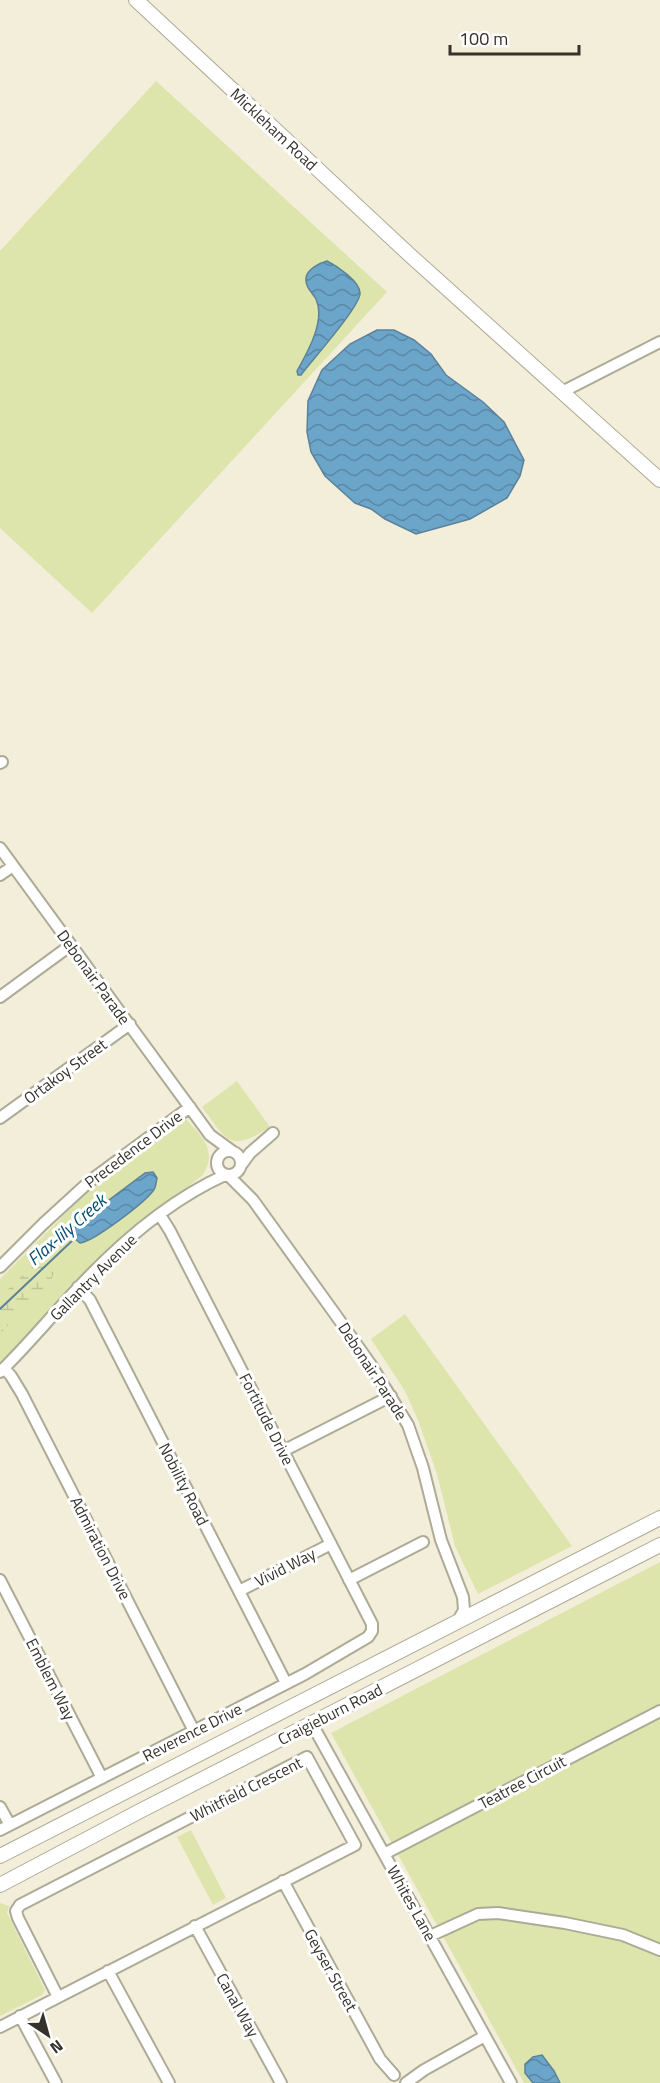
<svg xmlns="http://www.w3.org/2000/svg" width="660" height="2083" font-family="'Titillium Web',sans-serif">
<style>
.green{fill:#dde5ad}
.wetland{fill:url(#wetland-marsh)}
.water{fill:url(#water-waves);stroke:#5b829a;stroke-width:1.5}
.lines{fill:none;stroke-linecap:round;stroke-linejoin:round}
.stream{stroke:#5b829a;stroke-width:2}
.minor-casing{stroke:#adaa96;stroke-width:14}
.major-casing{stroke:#adaa96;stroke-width:16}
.minor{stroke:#fff;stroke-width:10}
.major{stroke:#fff;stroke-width:14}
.labels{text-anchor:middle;stroke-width:6;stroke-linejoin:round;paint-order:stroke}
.street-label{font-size:16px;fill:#34322a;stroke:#fff}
.water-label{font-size:18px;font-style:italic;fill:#004c70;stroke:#fff}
</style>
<defs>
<pattern id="wetland-marsh" width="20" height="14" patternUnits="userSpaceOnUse" patternTransform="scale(1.5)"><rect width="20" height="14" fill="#dde5ad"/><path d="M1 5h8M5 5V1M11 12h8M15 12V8" fill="none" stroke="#bec595"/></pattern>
<pattern id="water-waves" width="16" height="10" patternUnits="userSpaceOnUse" patternTransform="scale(1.5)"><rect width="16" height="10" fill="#6ca5ca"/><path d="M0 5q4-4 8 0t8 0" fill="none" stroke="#5a87a4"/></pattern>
</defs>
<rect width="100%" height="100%" fill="#f2eed9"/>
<path class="green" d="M156,81L387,292L92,613L0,528V251Z
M237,1081L270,1127C230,1153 227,1141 202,1107Z
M186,1119C202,1137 218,1150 203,1175L117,1242L77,1280L0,1364V1279L81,1198L127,1161Z
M405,1314L572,1546L478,1594L455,1546L437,1474L418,1420L405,1391L371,1339Z
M660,1562V2083H524L331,1733Z
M191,1830L226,1898L213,1905L177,1837Z
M0,1903L9,1906L7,1913L45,1990L42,1995L0,2016Z"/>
<path class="wetland" d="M41,1258L48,1263L54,1273L51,1280L0,1334V1297Z"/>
<path class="water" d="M327,261C337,266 361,282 360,294C358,309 313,359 301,375H298L297,371C307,353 326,321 316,299C312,292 305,287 306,278C307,269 320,263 327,261Z
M377,330H394L414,340L431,354L446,375L483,402L504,422L524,460L520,476L507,498L470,519L416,534L385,519L371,509L355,503L325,476L311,452L307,432L308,401L322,370L350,344Z
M153,1172L157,1178C156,1183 156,1188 153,1191C144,1203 93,1242 80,1243L74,1238V1229L77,1224L145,1173Z
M542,2055L554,2071L560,2083H533L525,2073V2064L533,2057Z"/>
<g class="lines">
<path class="stream" d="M0,1309L75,1238"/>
<defs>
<path id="minor" d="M562,392L660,342
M0,763L2,762
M0,848L210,1135L232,1151
M0,875L13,866
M0,997L71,945
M0,1118L130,1024
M217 1163a12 12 0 1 1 24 0a12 12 0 1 1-24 0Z
M242,1164L250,1153L273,1133
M229,1176L253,1200L335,1314L371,1365L408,1425L423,1468L441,1540L463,1597L464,1610L458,1621
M0,1267L43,1224L90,1181L190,1107
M78,1287L90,1300L286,1683
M4,1368L11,1376L22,1394L194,1731
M0,1372C28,1345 52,1315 79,1287C120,1243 170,1200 225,1175
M283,1451L391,1396
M0,1580L102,1778
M349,1580L423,1542
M239,1591L331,1544
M312,1724L511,2083
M0,1807L10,1825
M0,1830L305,1674L368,1637L372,1631V1624L170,1231L160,1215
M384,1854L660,1711
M283,1881L380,2059L394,2075
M195,1926L281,2083
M430,1936L478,1914L498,1913L565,1923L623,1935L660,1950
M108,1971L169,2083
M20,2016L56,2083
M0,2027L355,1845L307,1757L20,1905L16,1911L18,1918L58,1997
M406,2083L424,2070L485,2036"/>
<path id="major" d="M136,0L413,258L660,480
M0,1856L660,1518
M0,1885L140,1811L660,1545"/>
</defs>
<use href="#minor" class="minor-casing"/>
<use href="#major" class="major-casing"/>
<use href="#minor" class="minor"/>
<use href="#major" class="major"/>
</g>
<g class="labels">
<g class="street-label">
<text transform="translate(274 129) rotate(43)" y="6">Mickleham Road</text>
<text transform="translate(94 977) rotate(54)" y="6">Debonair Parade</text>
<text transform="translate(65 1071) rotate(-36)" y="6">Ortakoy Street</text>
<text transform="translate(133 1149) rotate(-37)" y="6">Precedence Drive</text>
<text transform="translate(93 1277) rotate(-45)" y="6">Gallantry Avenue</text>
<text transform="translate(373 1371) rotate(57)" y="6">Debonair Parade</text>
<text transform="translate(267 1419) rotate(63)" y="6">Fortitude Drive</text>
<text transform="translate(184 1484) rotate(63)" y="6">Nobility Road</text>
<text transform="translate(101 1548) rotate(63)" y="6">Admiration Drive</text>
<text transform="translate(285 1567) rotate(-27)" y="6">Vivid Way</text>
<text transform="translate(51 1679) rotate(63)" y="6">Emblem Way</text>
<text transform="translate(330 1714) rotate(-27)" y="6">Craigieburn Road</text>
<text transform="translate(192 1732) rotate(-27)" y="6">Reverence Drive</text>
<text transform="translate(522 1782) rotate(-28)" y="6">Teatree Circuit</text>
<text transform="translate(246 1789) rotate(-27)" y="6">Whitfield Crescent</text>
<text transform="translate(412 1903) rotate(61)" y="6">Whites Lane</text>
<text transform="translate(331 1970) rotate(61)" y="6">Geyser Street</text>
<text transform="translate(238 2005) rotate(61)" y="6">Canal Way</text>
</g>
<g class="water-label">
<text transform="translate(67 1230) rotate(-41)" y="6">Flax-lily Creek</text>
</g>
</g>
<g transform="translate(48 2035) rotate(144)" stroke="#ffffff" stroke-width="4.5" paint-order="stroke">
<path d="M0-4.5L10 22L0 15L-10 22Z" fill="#34322a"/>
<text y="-9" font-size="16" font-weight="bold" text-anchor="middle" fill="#34322a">N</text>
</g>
<path d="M450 45v9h129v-9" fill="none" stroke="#34322a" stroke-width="3"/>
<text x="459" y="45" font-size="18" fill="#34322a" stroke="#ffffff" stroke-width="4.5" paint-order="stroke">100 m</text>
</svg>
